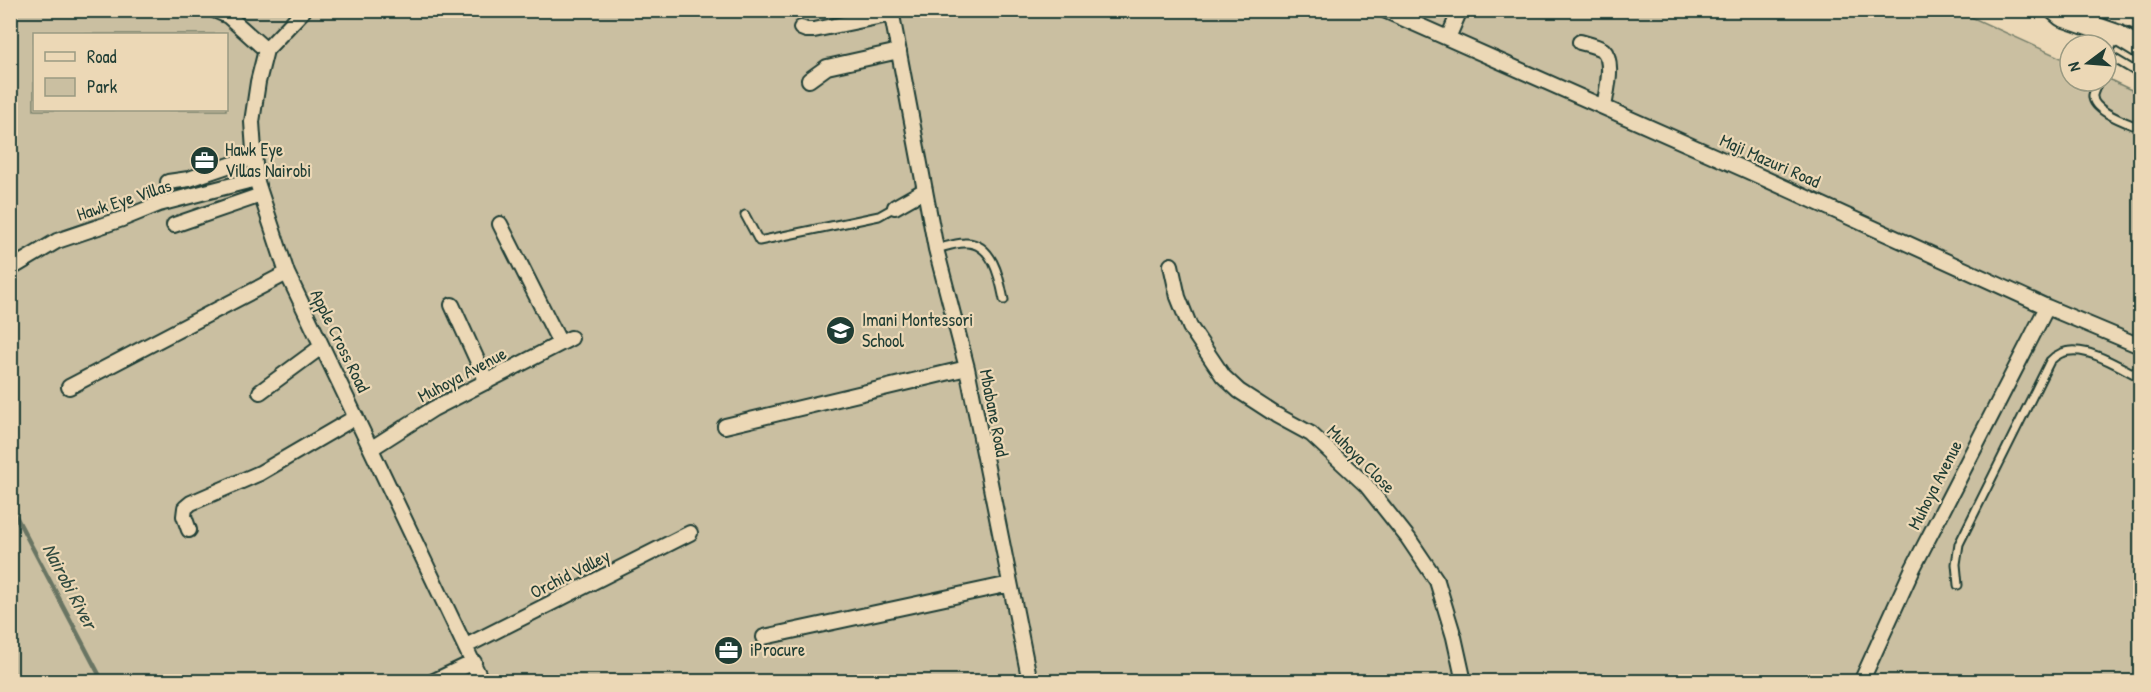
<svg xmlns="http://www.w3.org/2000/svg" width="2151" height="692" viewBox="0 0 2151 692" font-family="'Patrick Hand',sans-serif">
	<rect width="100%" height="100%" fill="#ecd8b6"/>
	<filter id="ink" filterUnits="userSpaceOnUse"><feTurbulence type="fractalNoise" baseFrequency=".0167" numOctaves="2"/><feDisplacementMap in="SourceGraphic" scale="12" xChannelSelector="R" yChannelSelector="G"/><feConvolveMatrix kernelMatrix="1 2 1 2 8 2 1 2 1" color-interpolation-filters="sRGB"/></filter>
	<g filter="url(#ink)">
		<path fill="#cabfa1" stroke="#747e6a" stroke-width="1.5" fill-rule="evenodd" d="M10 11H1958L2070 62V81H2106V78L2140 94V681H11ZM34 34H226V110H34Z"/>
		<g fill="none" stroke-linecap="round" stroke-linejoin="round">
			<path stroke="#697563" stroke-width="4.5" d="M10 505 103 682"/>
			<defs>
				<path id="lane" d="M2108 55 2140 74
					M2106 60 2115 38
					M2098 81C2097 85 2094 91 2093 95 2091 111 2128 123 2140 128
					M745 215 759 241 879 216 895 207
					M936 249C945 247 955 243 964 243 993 241 1000 280 1004 300
					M1958 585 1956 564 1959 544 2050 361C2074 335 2115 365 2140 377"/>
				<path id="street" d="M214 10 228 16 266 50
					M304 10 266 50 258 82 252 122 256 179 287 273 482 682
					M891 10 936 249 967 368 1030 682
					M1384 10 1748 171 2047 307 2140 346
					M801 28 806 30H814L892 14
					M1448 38 1460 10
					M1580 42C1587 44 1597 46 1603 50 1615 61 1606 93 1604 107
					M809 80 827 67 899 51
					M168 182 189 179 254 157
					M895 207 925 190
					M500 224 560 343
					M174 225 261 195
					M1171 265 1178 297 1190 327 1223 376 1239 391 1276 415 1311 434 1366 485 1408 538 1437 581 1454 637 1464 682
					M10 269 57 241 122 219 159 204 256 179
					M452 305 487 382
					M69 387 287 273
					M260 392 321 347
					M725 426 967 368
					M372 448 433 409 571 338
					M189 530 184 516 185 508 191 503 260 473 356 417
					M764 637 1010 584
					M466 646 690 533
					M432 682 474 662
					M1861 682 1913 568 2047 307"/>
				<path id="secondary" d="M2055 10 2062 16 2117 35 2140 49
					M2113 10 2140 20"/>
			</defs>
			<use href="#lane" stroke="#1f3d34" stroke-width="11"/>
			<use href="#street" stroke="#1f3d34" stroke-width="18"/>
			<use href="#secondary" stroke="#1f3d34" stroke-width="24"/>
			<use href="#lane" stroke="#ecd8b6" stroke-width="7"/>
			<use href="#street" stroke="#ecd8b6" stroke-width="14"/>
			<use href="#secondary" stroke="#ecd8b6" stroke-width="20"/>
		</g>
	</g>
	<defs>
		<symbol id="office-disc" viewBox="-11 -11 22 22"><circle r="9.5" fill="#1f3d34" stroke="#ecd8b6"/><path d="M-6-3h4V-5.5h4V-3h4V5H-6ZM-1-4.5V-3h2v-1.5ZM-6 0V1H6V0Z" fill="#fff"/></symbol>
		<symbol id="school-disc" viewBox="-11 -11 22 22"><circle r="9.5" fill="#1f3d34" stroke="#ecd8b6"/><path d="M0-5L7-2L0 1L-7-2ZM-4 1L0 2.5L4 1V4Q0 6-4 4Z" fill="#fff"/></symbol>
	</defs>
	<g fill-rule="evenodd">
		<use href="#office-disc" x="188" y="144" width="33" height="33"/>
		<use href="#school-disc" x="824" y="314" width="33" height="33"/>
		<use href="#office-disc" x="712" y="634" width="33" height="33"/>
	</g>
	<g text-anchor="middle" stroke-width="4.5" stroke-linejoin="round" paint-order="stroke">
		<g font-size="18" fill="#1f3d34" stroke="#ecd8b6" text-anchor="start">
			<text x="225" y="156">Hawk Eye<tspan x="225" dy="21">Villas Nairobi</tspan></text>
			<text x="862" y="326">Imani Montessori<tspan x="862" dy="21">School</tspan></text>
			<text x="750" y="656">iProcure</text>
		</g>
		<g font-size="18" fill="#1f3d34" stroke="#ecd8b6">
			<text transform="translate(1770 161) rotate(24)" y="6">Maji Mazuri Road</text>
			<text transform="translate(124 200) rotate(-18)" y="6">Hawk Eye Villas</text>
			<text transform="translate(340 341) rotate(64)" y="6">Apple Cross Road</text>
			<text transform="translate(462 375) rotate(-28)" y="6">Muhoya Avenue</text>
			<text transform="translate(994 413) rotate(79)" y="6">Mbabane Road</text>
			<text transform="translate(1361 459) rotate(45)" y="6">Muhoya Close</text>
			<text transform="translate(1935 485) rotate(-63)" y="6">Muhoya Avenue</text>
			<text transform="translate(570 574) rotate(-27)" y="6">Orchid Valley</text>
		</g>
		<g font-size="20" font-style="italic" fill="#314b40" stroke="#ecd8b6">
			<text transform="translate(70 586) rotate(62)" y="7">Nairobi River</text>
		</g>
	</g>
	<rect width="2151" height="692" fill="none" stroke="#ecd8b6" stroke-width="36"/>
	<rect x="18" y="18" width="2115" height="656" fill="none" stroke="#1f3d34" stroke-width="2" filter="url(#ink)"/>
	<rect x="33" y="33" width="195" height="78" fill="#ecd8b6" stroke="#9a9a82" stroke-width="1.5"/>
	<rect x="45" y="52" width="30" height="9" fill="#ecd8b6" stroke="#9a9a82" stroke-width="1.5"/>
	<text x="87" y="63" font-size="18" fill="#1f3d34">Road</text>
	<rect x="45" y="78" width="30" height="18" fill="#cabfa1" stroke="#9a9a82" stroke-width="1.5"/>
	<text x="87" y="93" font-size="18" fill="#1f3d34">Park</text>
	<g transform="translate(2088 63) rotate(254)"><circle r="28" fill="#ecd8b6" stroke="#9a9a82" stroke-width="1.5"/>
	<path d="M0-4.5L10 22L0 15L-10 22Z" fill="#1f3d34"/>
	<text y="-9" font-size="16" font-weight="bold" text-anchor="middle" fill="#1f3d34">N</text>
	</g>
</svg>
